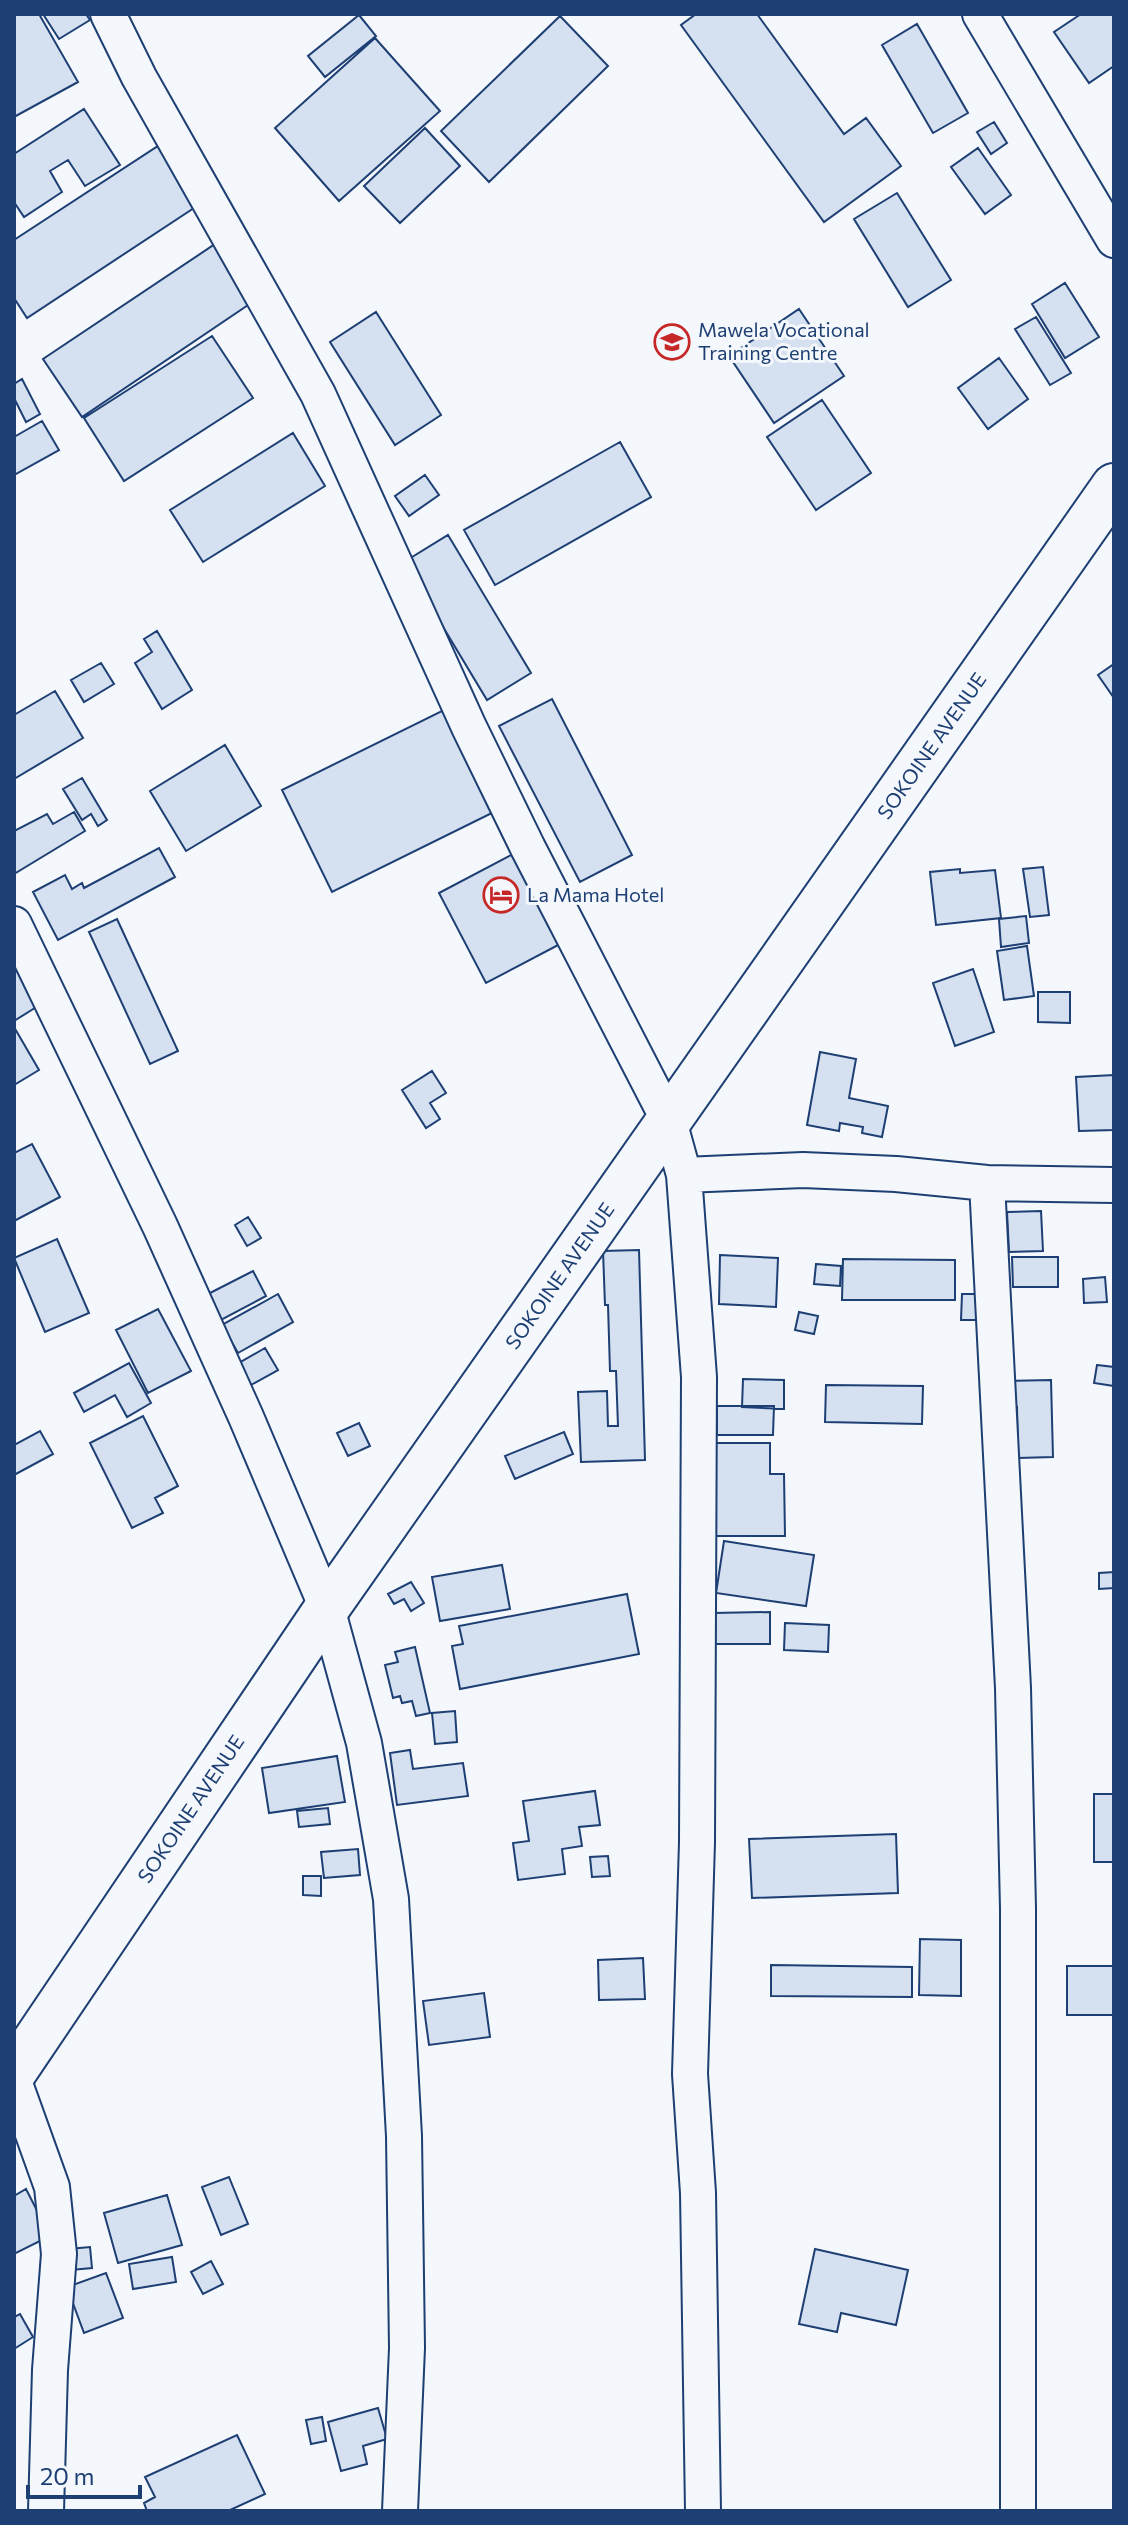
<svg xmlns="http://www.w3.org/2000/svg" width="1128" height="2525" viewBox="0 0 1128 2525" font-family="Commissioner,sans-serif">
	<rect width="100%" height="100%" fill="#f4f7fb"/>
	<path fill="#d5e0f0" stroke="#1d3f73" stroke-width="2" d="M14 14H39L78 82 14 117Z
		M43 14H86L90 20 59 39Z
		M696 14H757L844 134 866 118 901 166 824 222 681 25Z
		M1081 14H1114V66L1089 83 1054 32Z
		M359 15 376 36 325 77 308 56Z
		M560 16 608 66 489 182 441 131Z
		M917 24 968 113 933 133 882 45Z
		M375 38 440 111 339 201 275 128Z
		M84 109 120 165 85 186 68 160 50 171 62 192 24 217 14 202V154Z
		M994 122 1007 143 991 154 977 132Z
		M425 128 460 166 400 223 364 186Z
		M158 146 197 206 27 318 14 298V240Z
		M978 148 1011 195 985 214 951 167Z
		M897 193 951 280 908 307 854 219Z
		M215 244 254 301 82 417 43 359Z
		M1065 283 1099 337 1065 358 1032 304Z
		M799 309 844 376 774 423 729 356Z
		M376 312 441 415 395 445 330 342Z
		M1036 317 1071 373 1050 385 1015 329Z
		M212 336 253 398 124 481 84 418Z
		M999 358 1028 399 988 429 958 388Z
		M22 379 40 414 26 422 14 398V384Z
		M822 400 871 473 816 510 767 437Z
		M42 421 59 450 14 475V437Z
		M293 433 325 486 203 562 170 510Z
		M620 442 651 497 495 585 464 530Z
		M425 475 439 495 409 516 395 496Z
		M448 535 531 673 487 700 404 562Z
		M157 631 192 690 162 709 135 663 152 652 144 639Z
		M101 663 114 684 84 702 71 680Z
		M1114 664V698L1098 675Z
		M55 691 83 738 14 779V715Z
		M552 699 632 855 580 882 499 726Z
		M450 707 500 809 332 892 282 790Z
		M225 745 261 806 186 851 150 791Z
		M82 778 107 820 98 826 91 814 82 820 63 789Z
		M74 812 85 831 14 874V831L47 814 53 824Z
		M159 848 175 877 58 940 33 892 65 875 72 889 82 883 84 888Z
		M515 853 562 943 486 983 439 893Z
		M1043 867 1049 915 1030 917 1023 869Z
		M960 869V873L995 870 1001 918 936 925 930 872Z
		M1026 916 1029 943 1001 947 999 919Z
		M117 919 178 1051 150 1064 89 932Z
		M1027 946 1034 996 1004 1000 997 951Z
		M14 966 38 1006 14 1021Z
		M973 969 994 1032 955 1046 933 983Z
		M1038 992H1070V1023L1038 1022Z
		M14 1027 39 1070 14 1085Z
		M820 1052 856 1059 849 1098 888 1106 882 1137 862 1133 863 1127 840 1123 839 1131 807 1125Z
		M432 1071 446 1093 430 1103 440 1119 426 1128 402 1090Z
		M1114 1075V1130L1079 1131 1076 1077Z
		M32 1144 60 1197 14 1221V1153Z
		M1041 1211 1043 1251 1009 1252 1007 1212Z
		M248 1217 261 1238 247 1246 235 1225Z
		M57 1239 89 1313 45 1332 14 1258Z
		M639 1250 645 1460 581 1462 578 1392 607 1391 608 1426H618L616 1371H610L608 1305H605L603 1251Z
		M720 1255 778 1258 776 1307 719 1304Z
		M1012 1257H1058V1287H1013Z
		M843 1259 955 1260V1300H842Z
		M816 1264 841 1266 840 1286 814 1284Z
		M253 1271 266 1296 221 1320 208 1294Z
		M1105 1277 1107 1302 1084 1303 1083 1279Z
		M278 1294 293 1322 238 1353 222 1325Z
		M962 1294H979L978 1320H961Z
		M158 1309 191 1371 148 1393 116 1330Z
		M799 1312 818 1316 814 1334 795 1330Z
		M265 1348 278 1370 251 1385 239 1363Z
		M129 1363 151 1403 127 1417 115 1395 84 1412 74 1393Z
		M1097 1365 1114 1367V1386L1094 1383Z
		M743 1379 784 1380V1409L742 1407Z
		M1051 1380 1053 1457 1018 1458 1017 1407H1007L1006 1381Z
		M826 1385 923 1386 922 1424 825 1422Z
		M717 1406H774L773 1435H717Z
		M143 1416 178 1486 155 1498 163 1513 132 1528 90 1443Z
		M359 1423 370 1446 348 1456 337 1433Z
		M40 1431 53 1454 14 1475V1445Z
		M564 1432 573 1454 515 1479 505 1456Z
		M705 1443H770V1474H784L785 1536H714Z
		M724 1541 814 1555 806 1606 716 1593Z
		M502 1565 510 1609 440 1621 432 1577Z
		M1114 1572V1588L1099 1589V1573Z
		M411 1582 424 1603 411 1611 404 1599 394 1604 388 1594Z
		M627 1594 639 1654 460 1689 452 1646 463 1644 459 1626Z
		M770 1612V1644H713V1613Z
		M785 1623 829 1625 828 1652 784 1650Z
		M415 1647 430 1713 416 1716 412 1701 402 1703 400 1696 393 1698 385 1665 398 1662 395 1652Z
		M455 1711 457 1742 435 1744 432 1713Z
		M410 1750 413 1769 463 1763 468 1796 397 1805 390 1753Z
		M337 1756 345 1802 269 1813 262 1768Z
		M595 1791 600 1825 579 1827 582 1846 562 1849 565 1874 518 1880 513 1843 529 1841 523 1801Z
		M1094 1794H1114V1862H1094Z
		M328 1808 330 1824 299 1827 297 1811Z
		M896 1834 898 1893 752 1898 749 1839Z
		M358 1849 360 1875 324 1878 321 1852Z
		M608 1856 610 1876 592 1877 590 1857Z
		M303 1876H321V1896L303 1895Z
		M920 1939 961 1940V1996L919 1995Z
		M643 1958 645 1999 599 2000 598 1960Z
		M771 1965 912 1967V1997L771 1996Z
		M1067 1966H1114V2015H1067Z
		M484 1993 490 2037 429 2045 423 2001Z
		M229 2177 248 2224 221 2235 202 2187Z
		M26 2189 50 2236 14 2254V2196Z
		M167 2195 182 2245 118 2263 104 2213Z
		M90 2247 92 2268 71 2270 69 2249Z
		M815 2249 908 2270 896 2325 841 2313 837 2332 799 2324Z
		M172 2257 176 2282 133 2289 129 2264Z
		M211 2261 223 2284 203 2294 191 2272Z
		M106 2273 123 2318 84 2333 67 2287Z
		M20 2314 33 2337 14 2349V2317Z
		M378 2408 387 2439 363 2446 367 2464 341 2471 328 2422Z
		M322 2417 326 2441 311 2444 306 2420Z
		M237 2435 265 2494 228 2511H147L144 2503 155 2497 145 2477Z"/>
	<g fill="none" stroke-linecap="round" stroke-linejoin="round">
		<defs>
			<path id="street" d="M108 14 139 77 318 394 469 727 528 848 669 1121 684 1175 699 1377 697 1842 690 2074 698 2193 703 2511
				M980 14 1114 240
				M14 924 160 1226 246 1417 327 1608 364 1743 391 1899 404 2136 407 2348 400 2511
				M684 1175 803 1170 896 1174 987 1183 1114 1185
				M987 1183 1013 1688 1018 1909V2511
				M14 2081 52 2187 59 2254 50 2370 46 2511"/>
			<path id="secondary" d="M14 2072 327 1608 1114 486"/>
		</defs>
		<use href="#street" stroke="#1d3f73" stroke-width="38"/>
		<use href="#secondary" stroke="#1d3f73" stroke-width="48"/>
		<use href="#street" stroke="#f4f7fb" stroke-width="34"/>
		<use href="#secondary" stroke="#f4f7fb" stroke-width="44"/>
	</g>
	<defs>
		<symbol id="school-ring" viewBox="-11 -11 22 22"><circle r="9.5" fill="#f4f7fb" stroke="#c62828" stroke-width="1.5"/><path d="M0-5L7-2L0 1L-7-2ZM-4 1L0 2.5L4 1V4Q0 6-4 4Z" fill="#c62828"/></symbol>
		<symbol id="hotel-ring" viewBox="-11 -11 22 22"><circle r="9.5" fill="#f4f7fb" stroke="#c62828" stroke-width="1.5"/><path d="M-6-4.5h1.5V1H6V5H4.5V3h-9V5H-6ZM-4 0a1.8 1.8 0 1 1 3.6 0ZM.5 0V-2.5h3Q6-2.5 6 0Z" fill="#c62828"/></symbol>
	</defs>
	<g fill-rule="evenodd">
		<use href="#school-ring" x="652" y="322" width="40" height="40"/>
		<use href="#hotel-ring" x="481" y="875" width="40" height="40"/>
	</g>
	<g text-anchor="middle" stroke-width="6" stroke-linejoin="round" paint-order="stroke">
		<g font-size="20" fill="#1d3f73" stroke="#f4f7fb" text-anchor="start">
			<text x="698" y="337">Mawela Vocational<tspan x="698" dy="23">Training Centre</tspan></text>
			<text x="527" y="902">La Mama Hotel</text>
		</g>
		<g font-size="20" fill="#1d3f73" stroke="#f4f7fb">
			<text transform="translate(932 746) rotate(-55)" y="7">SOKOINE AVENUE</text>
			<text transform="translate(560 1276) rotate(-55)" y="7">SOKOINE AVENUE</text>
			<text transform="translate(191 1809) rotate(-56)" y="7">SOKOINE AVENUE</text>
		</g>
	</g>
	<rect width="1128" height="2525" fill="none" stroke="#1d3f73" stroke-width="32"/>
	<path d="M28 2485v12h112v-12" fill="none" stroke="#1d3f73" stroke-width="4"/>
	<text x="40" y="2485" font-size="24" fill="#1d3f73" stroke="#f4f7fb" stroke-width="6" paint-order="stroke">20 m</text>
</svg>
